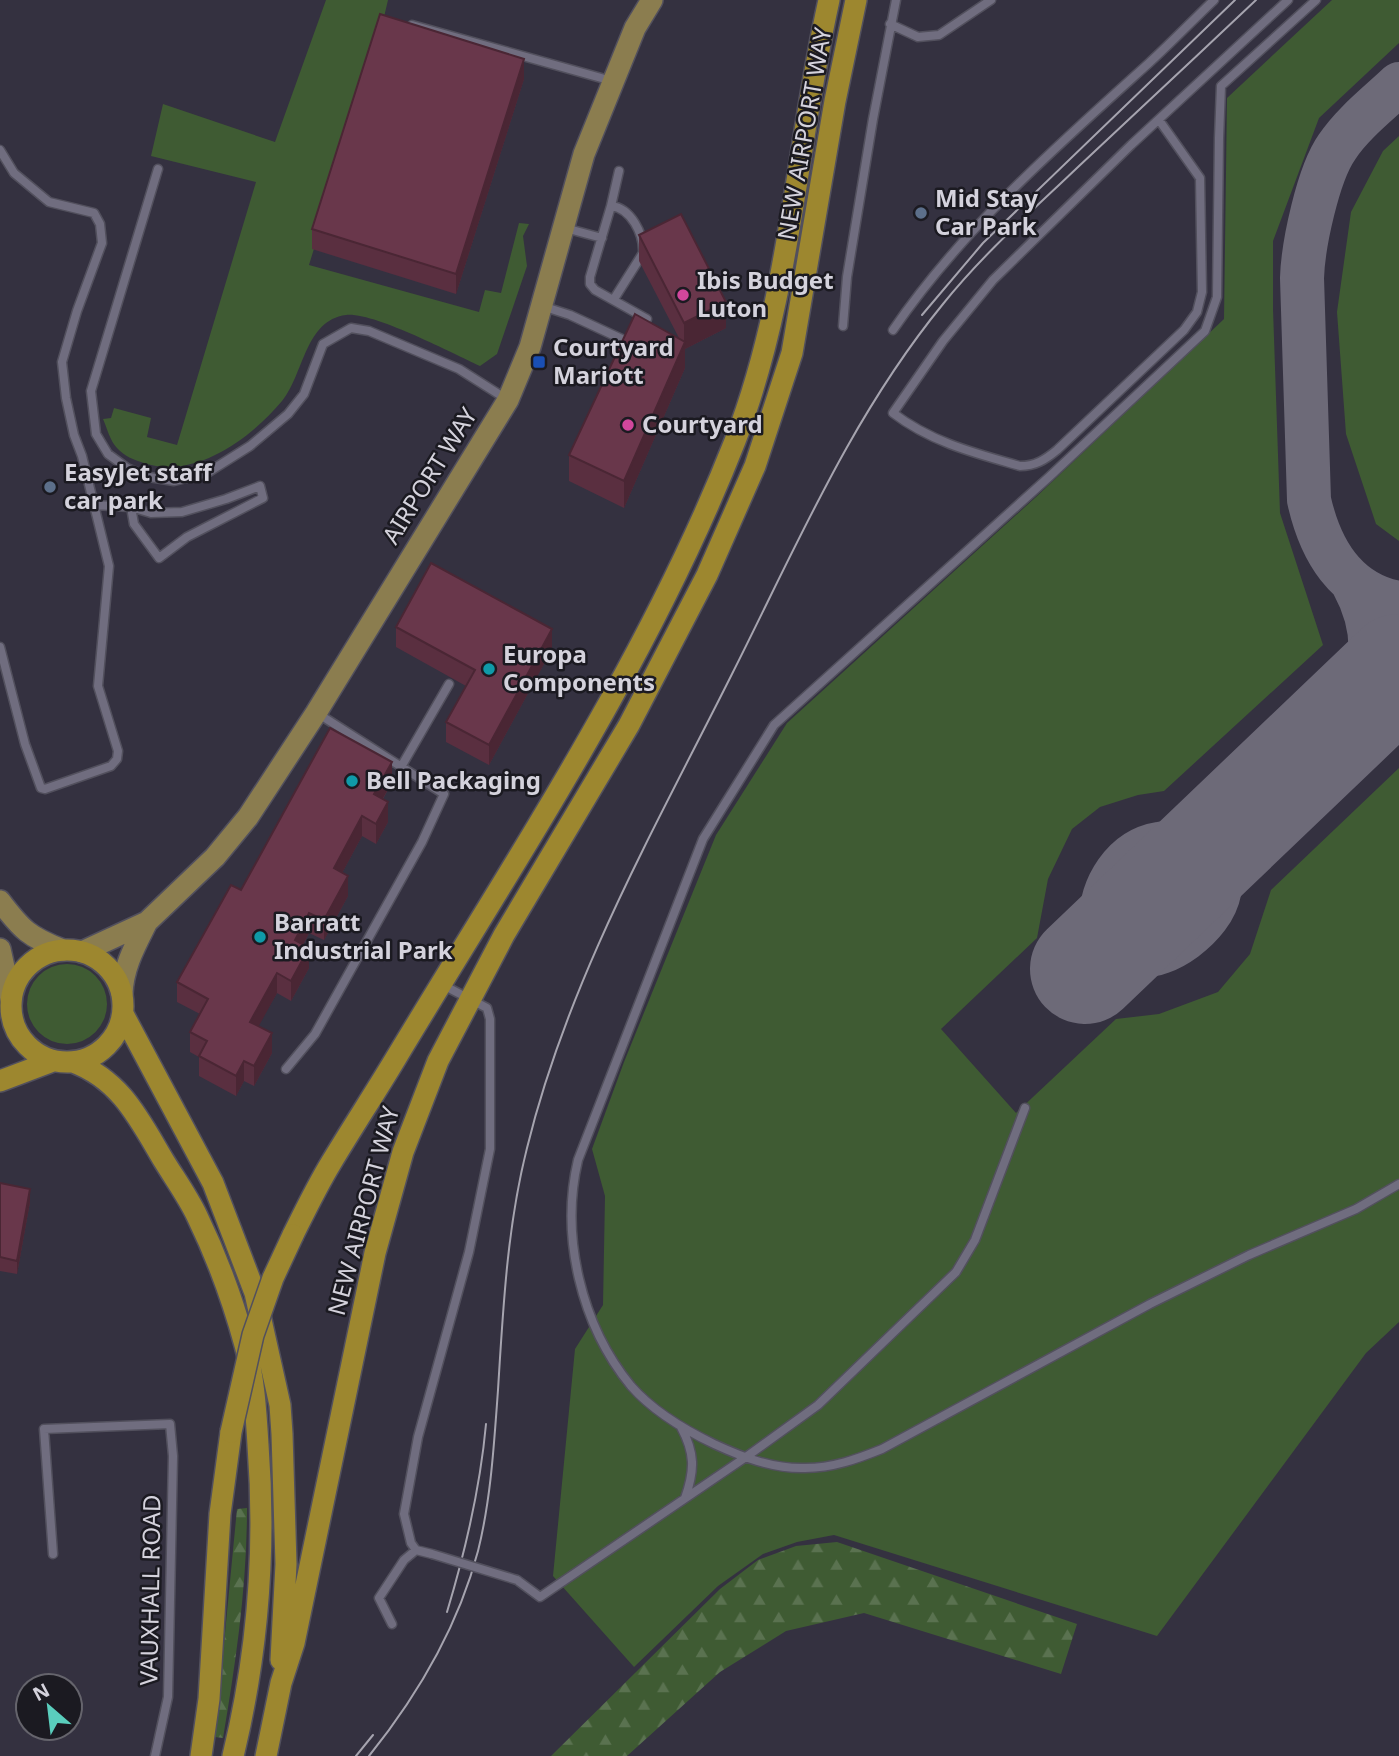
<svg xmlns="http://www.w3.org/2000/svg" width="1399" height="1756" viewBox="0 0 1399 1756" font-family="'Noto Sans',sans-serif">
	<defs>
		<pattern id="forest-firs" width="22" height="20" patternUnits="userSpaceOnUse" patternTransform="scale(1.75)"><rect width="22" height="20" fill="#3f5b33"/><path d="M5 1l3.5 6h-7zM16 11l3.5 6h-7z" fill="#5a7250"/></pattern>
	</defs>
	<rect width="100%" height="100%" fill="#343140"/>
	<path fill="#3f5b33" d="M326 0H388L380 34 309 265 479 312 485 290 501 293 519 223 529 224 523 236 527 266 497 354 480 366C451 353 374 312 346 315 305 320 304 374 282 401 251 438 195 480 144 463 134 460 124 456 117 448 110 441 107 428 103 419L111 418 114 408 151 418 147 437 177 445 256 182 151 156 163 104 275 142Z
		M1332 0H1399V43L1319 118 1273 241V309L1280 513 1323 645 1164 791 1138 795 1100 807 1072 829 1048 879 1037 938 941 1029 1016 1113 1116 1019 1159 1014 1218 992 1250 954 1271 890 1399 768V1322L1366 1353 1157 1636 834 1535 797 1542 763 1554 718 1586 634 1667 553 1576 575 1349 603 1305 605 1196 592 1149 624 1062 716 835 787 723 1036 497 1224 319 1227 98Z
		M1399 136V541L1376 524 1346 434 1337 312 1351 212 1383 151Z
		M27 1004a40 40 0 1 1 80 0a40 40 0 1 1-80 0Z"/>
	<path fill="url(#forest-firs)" d="M247 1508C247 1586 236 1661 223 1738L215 1737 237 1509Z
		M837 1542 1077 1624 1061 1674 864 1613 786 1631 720 1672 627 1756H551L720 1589 758 1560 796 1546Z"/>
	<g fill="none" stroke-linecap="round" stroke-linejoin="round">
		<path stroke="#6d6a78" stroke-width="44" d="M1399 84C1378 104 1353 123 1337 147 1318 174 1303 245 1302 278L1309 500C1320 549 1345 594 1399 603
			M1353 584C1376 626 1377 670 1353 713
			M1191 843C1196 845 1202 847 1206 850 1210 853 1213 859 1215 864 1235 900 1192 941 1161 952 1143 959 1124 954 1107 947 1105 939 1101 929 1101 921 1101 887 1123 850 1159 844 1169 842 1181 844 1191 843Z"/>
		<path stroke="#6d6a78" stroke-width="110" d="M1085 969 1399 669"/>
		<defs>
			<path id="lane" d="M1316 0 1221 86 1219 138 1217 297 1205 331 1049 477 774 725 703 839 578 1160C560 1236 581 1325 631 1386 652 1410 685 1430 714 1444 742 1457 773 1469 805 1468 833 1468 857 1459 882 1449L1150 1304 1249 1255 1356 1209 1399 1184
				M890 24 918 37 939 35 991 0
				M412 25 612 81
				M1159 120 1200 178 1202 292 1197 312 1184 330 1057 450C1045 460 1035 466 1020 466 974 453 931 442 893 413L943 341 993 280 1131 145 1288 0
				M0 150 14 173 49 202 94 213 100 224 102 243 77 311 62 362 66 398 74 435 82 456 109 566 98 686 118 751 117 759 111 766 45 789 41 788 25 744 0 647
				M158 169 91 391 96 434 108 454 127 468 149 477 174 481 207 473 250 446 288 414 304 394 323 344 351 328 369 331 459 369 508 400
				M611 206 619 171
				M565 228 602 238
				M614 299 643 253C644 234 631 208 611 206L590 277V284L595 290 647 319
				M542 306 570 315 626 341
				M843 326 847 277 873 119 896 0
				M893 330C962 229 1058 145 1149 63 1171 43 1192 21 1214 0
				M94 505 131 507 151 513 182 512 226 499 260 486 263 498 187 537 159 558 134 524 131 507
				M401 767 449 684
				M286 1069 315 1034 422 842 444 794 317 713
				M681 1427C695 1453 695 1470 685 1498
				M53 1554 44 1429 170 1424 173 1456 168 1697 155 1756
				M432 1554 416 1550 411 1543 404 1514 418 1437 469 1252 490 1149V1019L487 1008 441 984
				M517 1580 540 1597 746 1457 818 1405 956 1272 975 1240 1025 1108
				M392 1624 379 1598 404 1560 416 1550"/>
			<path id="primary" d="M0 901C22 930 29 937 63 950
				M0 949 11 999
				M82 952 147 922 215 857 248 817 316 713 508 400 530 347 584 154 635 28 652 0
				M122 994C123 967 135 946 147 922"/>
			<path id="highway" d="M11 1006a56 56 0 1 1 112 0a56 56 0 1 1-112 0Z
				M123 1014 213 1183 255 1293 280 1405 282 1434 286 1564 281 1660
				M73 1062C121 1080 139 1119 164 1161 175 1179 188 1197 197 1216 217 1257 233 1301 245 1345 254 1377 256 1412 258 1445 266 1550 258 1653 233 1756
				M0 1081 53 1061
				M293 1235C305 1211 317 1186 331 1163 352 1128 375 1093 396 1058 517 857 649 660 735 441 790 299 796 147 829 0
				M201 1756 209 1699 220 1514 231 1432
				M266 1756 281 1683 294 1643 375 1253 403 1152 438 1061 504 935 629 725 707 575 755 466 792 353 835 101 856 0"/>
		</defs>
		<use href="#lane" stroke="#52505d" stroke-width="11"/>
		<use href="#primary" stroke="#52505d" stroke-width="24"/>
		<use href="#highway" stroke="#52505d" stroke-width="24"/>
		<use href="#lane" stroke="#706d7f" stroke-width="8"/>
		<use href="#primary" stroke="#8b7d4f" stroke-width="21"/>
		<use href="#highway" stroke="#9d872f" stroke-width="21"/>
		<path stroke="#a6a4af" stroke-width="2" d="M922 315 983 243 1235 0
			M447 1612C466 1549 480 1490 486 1424
			M356 1756 373 1735
			M369 1756C418 1695 458 1627 478 1551 491 1499 494 1444 498 1390 503 1310 507 1227 527 1148 568 980 655 828 732 674 796 547 852 415 943 304 983 254 1032 211 1078 167 1138 111 1197 56 1256 0"/>
		<defs>
			<path id="lane-bridge" d="M432 1554 517 1580"/>
			<path id="highway-bridge" d="M231 1432 253 1335 273 1278 293 1235"/>
		</defs>
		<use href="#lane-bridge" stroke="#52505d" stroke-width="11" stroke-linecap="butt"/>
		<use href="#highway-bridge" stroke="#52505d" stroke-width="24" stroke-linecap="butt"/>
		<use href="#lane-bridge" stroke="#706d7f" stroke-width="8"/>
		<use href="#highway-bridge" stroke="#9d872f" stroke-width="21"/>
	</g>
	<path fill="#5a2f40" d="M524 79 456 294 312 249V229Z
		M639 235 726 328 685 349V368L624 508 569 481V455L679 338 639 261Z
		M396 627 552 649 489 765 446 742V722L466 686 396 647Z
		M392 782 383 799 388 822 376 844 362 836 342 873 348 896 324 940 309 933 303 945 309 968 291 1001 277 993 258 1026 272 1053 254 1086 244 1081 236 1096 199 1076V1057L190 1052V1032L200 1014 177 1002V982L241 890Z
		M0 1183 30 1202 17 1274 0 1271Z"/>
	<path fill="#4a2634" d="M524 59V79L456 294V274Z
		M726 302V328L685 349V368L624 508V481L684 344V323Z
		M552 629V649L489 765V745Z
		M392 762V782L374 814V794Z
		M388 802V822L376 844V824Z
		M362 816V836L334 888V868Z
		M348 876V896L324 940V920Z
		M309 913V933L295 960V940Z
		M309 948V968L291 1001V981Z
		M277 973V993L250 1042V1022Z
		M272 1033V1053L254 1086V1066Z
		M244 1061V1081L236 1096V1076Z
		M30 1189V1202L17 1274V1261Z"/>
	<path fill="#69374b" stroke="#4a2634" stroke-width="2" d="M380 14 524 59 456 274 312 229Z
		M681 214 726 302 684 323 639 235Z
		M635 314 685 342 624 481 569 455Z
		M431 563 552 629 489 745 446 722 475 670 396 627Z
		M330 728 392 762 374 794 388 802 376 824 362 816 334 868 348 876 324 920 309 913 295 940 309 948 291 981 277 973 250 1022 272 1033 254 1066 244 1061 236 1076 199 1056 207 1041 190 1032 208 999 177 982 231 885 241 890Z
		M0 1183 30 1189 17 1261 0 1257Z"/>
	<g fill="#5c6f8a" stroke="#1b1a21" stroke-width="2.5">
		<circle cx="921" cy="213" r="7"/>
		<circle cx="50" cy="487" r="7"/>
	</g>
	<g fill="#d1479c" stroke="#1b1a21" stroke-width="2.5">
		<circle cx="683" cy="295" r="7"/>
		<circle cx="628" cy="425" r="7"/>
	</g>
	<rect fill="#1a4fb4" stroke="#1b1a21" stroke-width="2.5" x="532" y="355" width="14" height="14" rx="3.5"/>
	<g fill="#0f9aa8" stroke="#1b1a21" stroke-width="2.5">
		<circle cx="489" cy="669" r="7"/>
		<circle cx="352" cy="781" r="7"/>
		<circle cx="260" cy="937" r="7"/>
	</g>
	<g text-anchor="middle" stroke-width="5" stroke-linejoin="round" paint-order="stroke">
		<g font-size="24" fill="#d4d2dc" stroke="#1b1a21">
			<text transform="translate(805 134) rotate(-80)" y="8">NEW AIRPORT WAY</text>
			<text transform="translate(430 476) rotate(-58)" y="8">AIRPORT WAY</text>
			<text transform="translate(364 1211) rotate(-75)" y="8">NEW AIRPORT WAY</text>
			<text transform="translate(151 1590) rotate(-89)" y="8">VAUXHALL ROAD</text>
		</g>
		<g font-size="24" font-weight="bold" fill="#d4d2dc" stroke="#1b1a21" text-anchor="start">
			<text x="935" y="207">Mid Stay<tspan x="935" dy="28">Car Park</tspan></text>
			<text x="697" y="289">Ibis Budget<tspan x="697" dy="28">Luton</tspan></text>
			<text x="553" y="356">Courtyard<tspan x="553" dy="28">Mariott</tspan></text>
			<text x="642" y="433">Courtyard</text>
			<text x="64" y="481">EasyJet staff<tspan x="64" dy="28">car park</tspan></text>
			<text x="503" y="663">Europa<tspan x="503" dy="28">Components</tspan></text>
			<text x="366" y="789">Bell Packaging</text>
			<text x="274" y="931">Barratt<tspan x="274" dy="28">Industrial Park</tspan></text>
		</g>
	</g>
	<g transform="translate(49 1707) rotate(332)"><circle r="33" fill="#1b1a21" stroke="#65646c" stroke-width="2"/>
	<path d="M0-5L12 26L0 18L-12 26Z" fill="#5acebd"/>
	<text y="-10" font-size="19" font-weight="bold" text-anchor="middle" fill="#d4d2dc">N</text>
	</g>
</svg>
